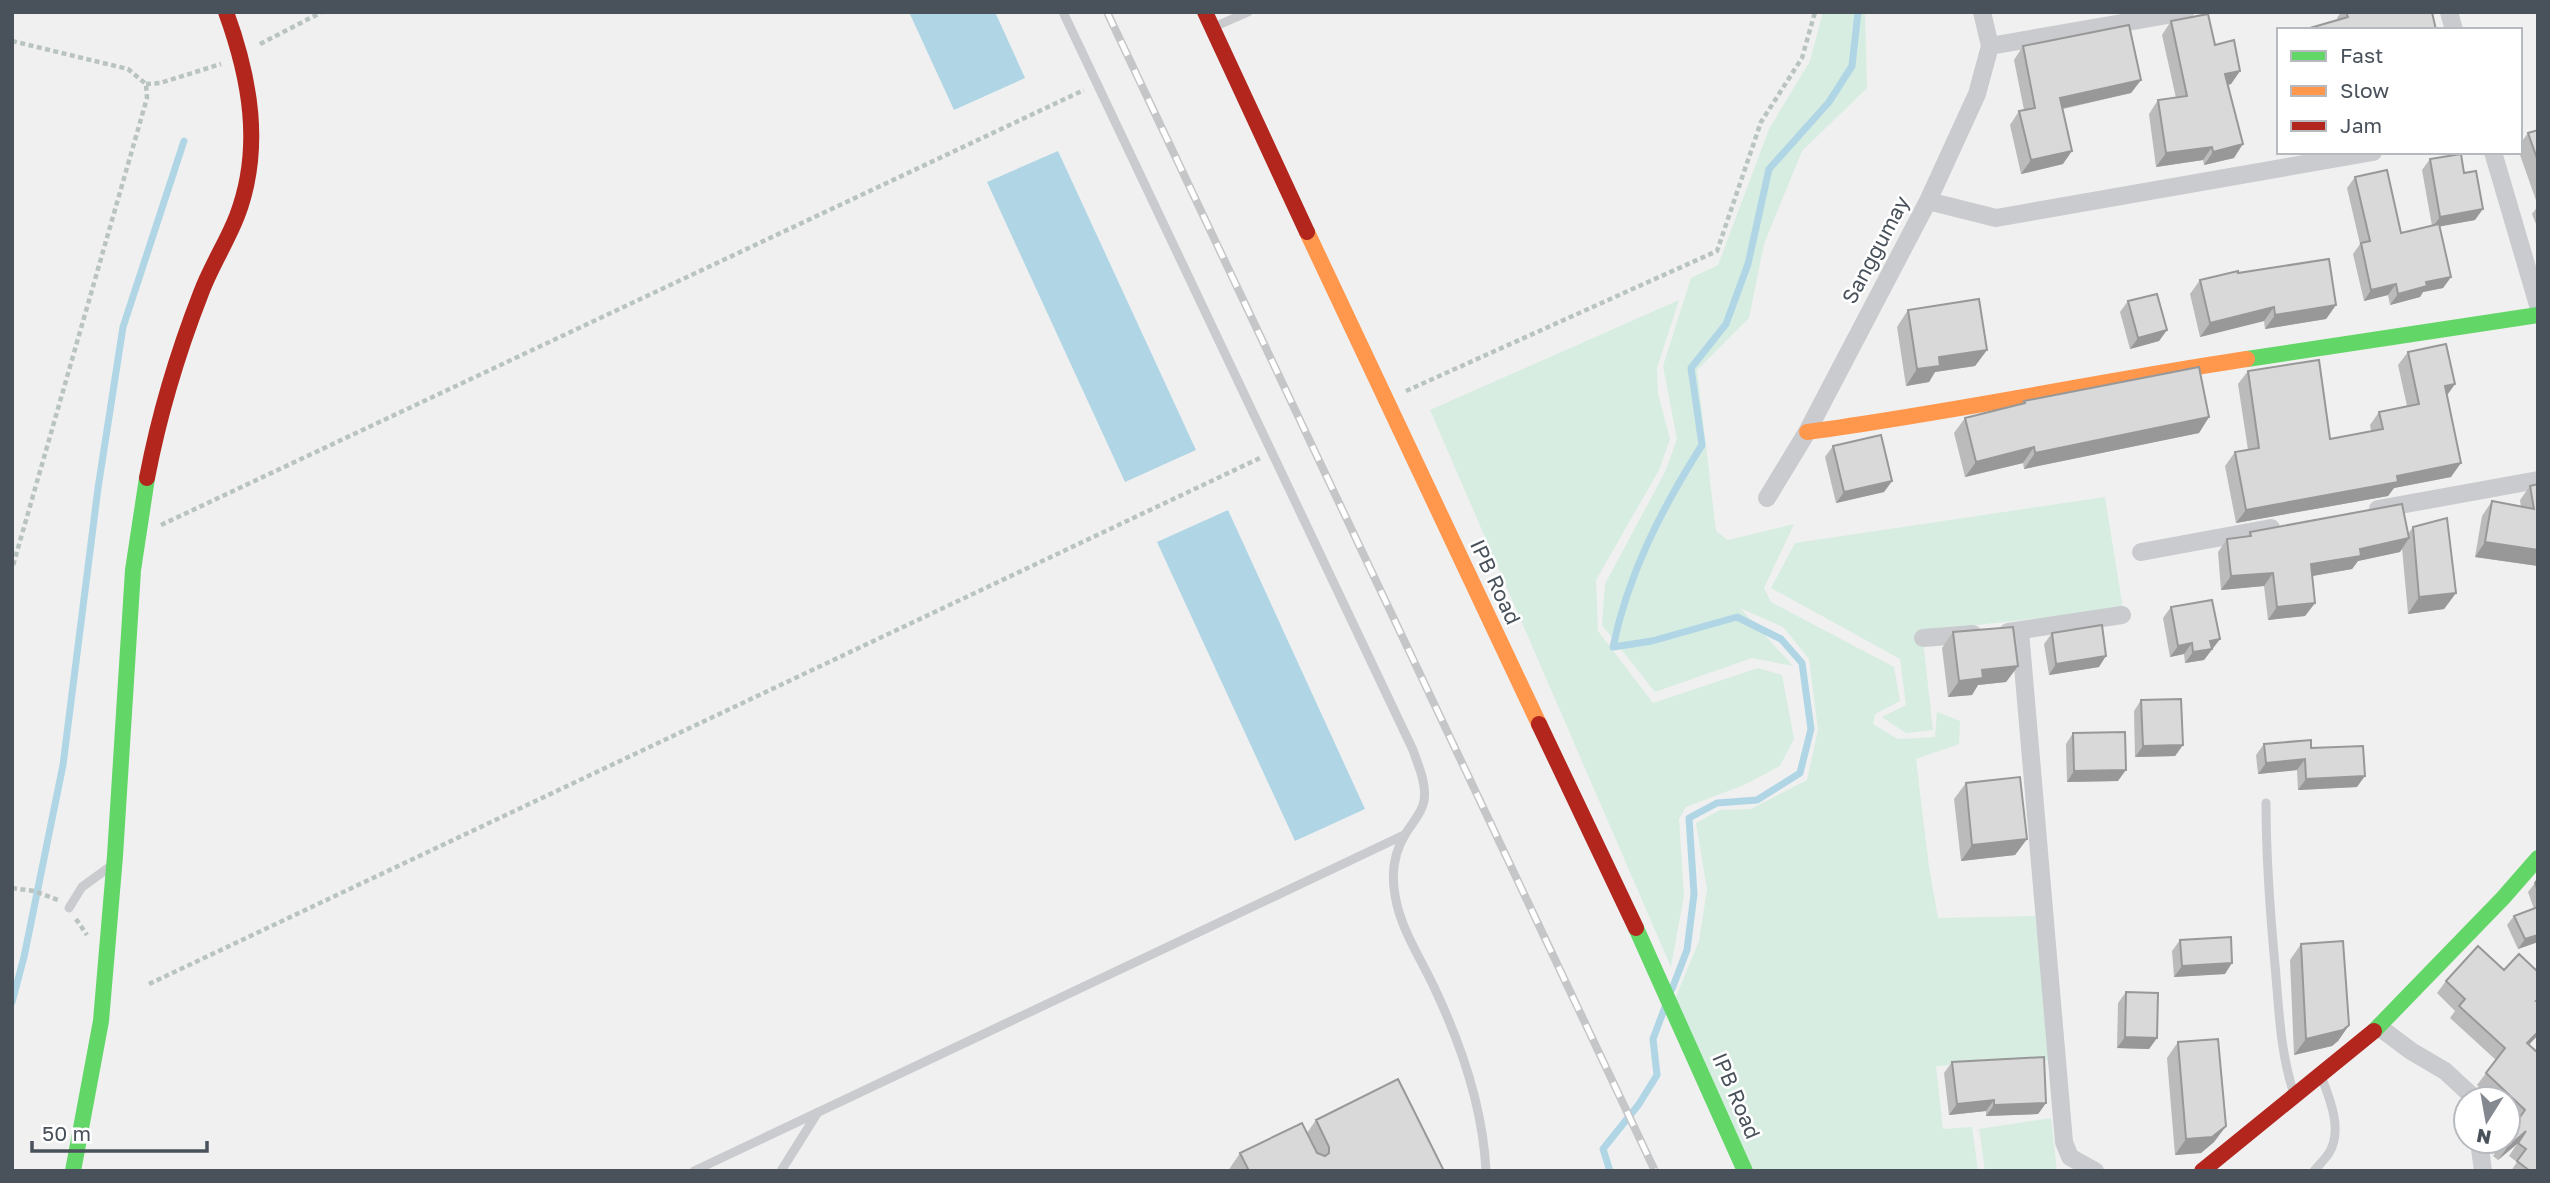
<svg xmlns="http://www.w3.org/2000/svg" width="2550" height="1183" viewBox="0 0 2550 1183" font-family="'Golos Text',sans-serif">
	<rect width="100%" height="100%" fill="#f0f0f0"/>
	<path fill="#d7ede1" d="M1823 12H1865L1867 88 1802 151 1764 244 1749 318 1697 370 1716 531 1728 540 1794 524 1764 588 1771 602 1894 667 1900 701 1875 714 1873 724 1898 739 1935 737 1937 712 1960 721 1959 744 1916 759 1929 867 1938 918 2035 916 2052 1060 1936 1066 1943 1129 1972 1127 1978 1171H1754L1675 999 1699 941 1707 889 1696 823 1720 810 1751 809 1807 780 1818 730 1809 659 1783 627 1740 608 1793 666 1752 658 1655 692 1602 625 1605 584 1665 472 1677 439 1663 366 1691 278 1718 265 1769 129 1810 61Z
		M1679 300 1657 368 1658 394 1670 439 1659 470 1596 580 1598 631 1653 703 1758 668 1782 675 1794 739 1780 766 1744 785 1686 807 1679 819 1684 895 1671 967 1430 410Z
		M2105 497 2123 609 1922 631 1933 730 1906 733 1882 717 1906 705 1900 659 1771 588 1795 543Z
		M2051 1118 2057 1171H1985L1979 1129Z"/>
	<path fill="#b0d6e6" d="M909 12H995L1025 78 954 110Z
		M1058 151 1196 450 1125 482 987 182Z
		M1228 510 1365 809 1295 841 1157 542Z"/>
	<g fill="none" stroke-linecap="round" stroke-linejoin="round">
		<path stroke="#b0d6e6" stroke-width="7" d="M1672 989 1687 950 1694 894 1689 818 1717 803 1757 800 1800 773 1811 729 1802 663 1781 639 1737 617 1652 641 1613 647C1628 574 1662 508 1702 445L1691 368 1726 324 1748 264 1769 169 1829 102 1852 66 1858 12
			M12 1002 24 957 63 765 98 488 123 327 184 141
			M1610 1171 1603 1149 1639 1104 1657 1075 1653 1039 1665 1007"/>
		<path stroke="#b9c3c0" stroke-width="4.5" stroke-dasharray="5 3.5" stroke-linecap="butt" d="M12 41 128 69 146 84 147 98 12 569
			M260 44 322 12
			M146 84 160 83 221 64
			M1406 391 1717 251 1761 122 1802 58 1815 12
			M161 525 1084 90
			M12 888 34 891 58 900
			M76 919 87 935
			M149 984 1260 458"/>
		<path stroke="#cacbce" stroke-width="9" d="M1063 12 1413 750C1418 765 1427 784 1424 801 1422 813 1412 823 1406 833 1394 852 1391 873 1395 895 1400 928 1420 957 1434 987 1461 1044 1483 1107 1486 1171
			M1214 27 1248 12
			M2266 803C2266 858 2270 911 2275 965 2279 1009 2280 1052 2294 1094
			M69 908 82 887 111 866
			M694 1171 1404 835
			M781 1171 818 1112
			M2314 1171C2319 1165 2325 1159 2329 1153 2343 1130 2330 1099 2321 1076"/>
		<path stroke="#cacbce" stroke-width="18" d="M2449 12 2454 30
			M1990 46 2185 12
			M2493 152 2538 305
			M1928 201 1996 218 2373 152
			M1767 498 1807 432 1928 201 1977 94 1990 46 1982 12
			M2378 509 2538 480
			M2141 552 2271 528
			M2020 631 2064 1142 2070 1157 2095 1171
			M2008 632 2122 615
			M1923 638 1973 634
			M2379 1027 2411 1051 2445 1071 2471 1095 2472 1099
			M2479 1141 2483 1171"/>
		<path stroke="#63d668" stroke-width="16" d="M2247 359 2538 315
			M1636 928 1745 1171
			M2374 1031 2503 898 2538 858
			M73 1171 101 1021 115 856 133 570 147 478"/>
		<path stroke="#ff974d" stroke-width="16" d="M1307 232 1539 724
			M1807 432C1955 412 2100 381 2247 359"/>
		<path stroke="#b3261e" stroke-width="16" d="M1205 12 1307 232
			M147 478C159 415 178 352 201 293 211 266 227 242 237 216 263 148 250 78 226 12
			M1539 724 1636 928
			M2202 1171 2374 1031"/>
		<defs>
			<path id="rail" d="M1107 12 1655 1171"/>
		</defs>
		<use href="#rail" stroke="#c5c6c8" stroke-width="8"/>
		<use href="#rail" stroke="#fff" stroke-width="5" stroke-dasharray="16" stroke-linecap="butt"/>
	</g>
	<path fill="#bbb" d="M2341 12H2432L2338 20 2337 18Z
		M2171 21 2215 45 2240 71 2231 84 2228 85 2234 158 2204 165 2203 160 2156 167 2149 114 2158 100 2176 98 2162 35Z
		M2023 46 2141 80 2131 93 2063 109V164L2021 174 2010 125 2019 111 2024 110 2014 60Z
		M2538 130V206L2519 152H2520V144L2528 133Z
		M2430 159 2464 173 2475 220 2439 226 2451 277 2443 288 2423 292 2420 297 2390 305 2388 295 2364 301 2353 254 2360 244 2347 188 2355 177 2401 233 2432 226 2422 170Z
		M2538 206V229L2532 214Z
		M2238 273 2336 305 2326 319 2265 329 2264 321 2200 337 2190 294 2200 280Z
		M2128 301 2167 330 2159 341 2130 349 2120 312Z
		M1908 310 1987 350 1975 366 1935 372 1929 382 1906 386 1897 327Z
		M2408 352 2455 384 2447 395 2451 477 2394 488 2388 496 2236 523 2225 466 2235 452 2248 450 2238 384 2248 371 2330 439 2371 431 2370 425 2379 412 2407 406 2398 365Z
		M2024 401 2209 417 2199 433 2024 469 2023 463 1965 477 1954 433 1965 418 2022 404Z
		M1833 446 1892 481 1884 492 1836 503 1825 457Z
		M2538 484V566L2475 557 2482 516 2492 501 2521 507 2520 500 2530 486Z
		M2413 527 2456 593 2444 609 2408 614 2402 548 2400 552 2358 561 2352 569 2312 576 2315 603 2305 616 2268 620 2264 586 2221 590 2218 552 2227 539 2247 537 2250 532 2408 534Z
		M2171 607 2220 639 2204 660 2185 663 2184 654 2170 657 2163 618Z
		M1953 632 2018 666 2006 682 1978 685 1972 695 1948 697 1942 648Z
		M2052 633 2099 667 2049 675 2044 644Z
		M2141 700 2183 745 2175 756 2135 757 2134 711Z
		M2073 733 2118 781 2067 782 2066 744Z
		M2264 744 2311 748 2357 787 2298 790 2297 770 2258 774 2256 755Z
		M1966 783 2027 839 2015 855 1961 861 1954 799Z
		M2538 879V942L2518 949 2507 925 2514 916 2534 909 2528 892Z
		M2180 940 2225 974 2174 977 2172 951Z
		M2301 944 2349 1025 2338 1041 2332 1046 2294 1055 2290 960Z
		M2446 981 2538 1035 2529 1045 2538 1171H2511L2517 1162 2509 1156 2517 1144 2498 1160 2493 1156 2516 1122 2508 1114V1099H2492L2477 1085 2496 1060 2450 1018 2455 1011 2437 993Z
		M2126 992 2157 1038 2149 1049 2117 1048 2118 1003Z
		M2178 1042 2226 1126 2214 1142 2201 1153 2175 1155 2167 1058Z
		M1952 1062 2046 1103 2038 1114 1986 1116V1111L1949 1115 1944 1073Z
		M1316 1120 1444 1171H1228L1240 1153 1307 1133Z"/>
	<path fill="#989899" d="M2240 71 2231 84 2216 87 2225 74Z
		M2141 80 2131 93 2051 111 2060 98Z
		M2243 144 2234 158 2204 165 2213 152Z
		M2212 147 2203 160 2156 167 2166 153Z
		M2072 151 2063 164 2021 174 2031 160Z
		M2483 209 2475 220 2432 228 2440 217Z
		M2451 277 2443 288 2423 292 2420 297 2390 305 2398 294 2426 282Z
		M2396 284 2388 295 2364 301 2371 290Z
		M2336 305 2326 319 2265 329 2275 315Z
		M2274 307 2264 321 2200 337 2210 323Z
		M2167 330 2159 341 2130 349 2138 338Z
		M1987 350 1975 366 1935 372 1929 382 1906 386 1917 369 1939 357Z
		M2455 384 2445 398V386Z
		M2209 417 2199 433 2024 469 2035 453Z
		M2034 447 2023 463 1965 477 1976 462Z
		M2461 463 2451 477 2394 488 2388 496 2236 523 2246 510 2397 476Z
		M1892 481 1884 492 1836 503 1844 492Z
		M2409 538 2400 552 2358 561 2352 569 2301 578 2311 564 2360 549Z
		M2485 542 2538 550V566L2475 557Z
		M2273 573 2264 586 2221 590 2231 576Z
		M2456 593 2444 609 2408 614 2419 597Z
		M2315 603 2305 616 2268 620 2277 607Z
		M2220 639 2204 660 2185 663 2193 652 2210 641Z
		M2192 643 2184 654 2170 657 2178 646Z
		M2106 656 2099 667 2049 675 2056 664Z
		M2018 666 2006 682 1978 685 1972 695 1948 697 1959 681 1982 670Z
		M2183 745 2175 756 2135 757 2143 746Z
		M2305 759 2297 770 2258 774 2266 763Z
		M2126 770 2118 781 2067 782 2074 771Z
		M2365 776 2357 787 2298 790 2306 779Z
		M2027 839 2015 855 1961 861 1972 845Z
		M2538 935V942L2518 949 2525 939Z
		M2232 963 2225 974 2174 977 2182 966Z
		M2349 1025 2338 1041 2332 1046 2294 1055 2306 1039Z
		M2538 1032V1035L2518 1056 2527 1043Z
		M2125 1037 2157 1038 2149 1049 2117 1048Z
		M1994 1100 1986 1111 1949 1115 1957 1104Z
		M2046 1103 2038 1114 1986 1116 1994 1105Z
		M2226 1126 2214 1142 2201 1153 2175 1155 2186 1139Z
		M2526 1131 2517 1144 2498 1160 2507 1148Z"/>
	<path fill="#d9d9da" stroke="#989899" stroke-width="2" d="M2346 12H2432L2436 30H2303L2348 17Z
		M2208 14 2215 45 2234 40 2240 71 2225 74 2243 144 2213 152 2212 147 2166 153 2158 100 2187 96 2171 21Z
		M2129 25 2141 80 2060 98 2072 151 2031 160 2019 111 2035 108 2023 46Z
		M2538 130V161L2528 133Z
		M2461 154 2464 173 2476 171 2483 209 2440 217 2430 159Z
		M2387 170 2401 233 2439 224 2451 277 2426 282 2427 286 2398 294 2396 284 2371 290 2361 243 2370 241 2355 177Z
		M2329 259 2336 305 2275 315 2274 307 2210 323 2200 280 2238 271V273Z
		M2157 294 2167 330 2138 338 2128 301Z
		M1979 299 1987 350 1939 357 1940 366 1917 369 1908 310Z
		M2446 344 2455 384 2445 386 2461 463 2397 476 2398 482 2246 510 2235 452 2259 448 2248 371 2319 360 2330 439 2383 429 2379 412 2419 404 2408 352Z
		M2199 367 2209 417 2035 453 2034 447 1976 462 1965 418 2025 403 2024 401Z
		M1881 435 1892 481 1844 492 1833 446Z
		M2538 484V550L2485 542 2492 501 2534 509 2530 486Z
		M2402 504 2409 538 2360 549 2361 556 2311 564 2315 603 2277 607 2273 573 2231 576 2227 539 2251 536 2250 532Z
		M2447 518 2456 593 2419 597 2413 527Z
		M2212 600 2220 639 2210 641 2212 649 2193 652 2192 643 2178 646 2171 607Z
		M2102 625 2106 656 2056 664 2052 633Z
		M2013 627 2018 666 1982 670 1983 678 1959 681 1953 632Z
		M2181 699 2183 745 2143 746 2141 700Z
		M2125 732 2126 770 2074 771 2073 733Z
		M2311 740V748L2363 746 2365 776 2306 779 2305 759 2266 763 2264 744Z
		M2020 777 2027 839 1972 845 1966 783Z
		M2538 879V891L2535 883Z
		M2538 907V935L2525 939 2514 916Z
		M2231 937 2232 963 2182 966 2180 940Z
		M2343 941 2349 1025 2343 1030 2306 1039 2301 944Z
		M2478 946 2504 970 2519 954 2538 972V999L2536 1001 2538 1002V1032L2527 1043 2538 1053V1171H2530L2517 1161 2526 1149 2518 1143 2526 1131 2507 1148 2502 1143 2503 1141H2508V1134L2525 1110 2486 1073 2505 1048 2459 1006 2465 999 2446 981Z
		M2126 992 2158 993 2157 1038 2125 1037Z
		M2218 1039 2226 1126 2212 1137 2186 1139 2178 1042Z
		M2044 1057 2046 1103 1994 1105V1100L1957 1104 1952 1062Z
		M1398 1079 1444 1171H1249L1240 1153 1302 1123 1317 1153 1325 1156 1329 1153V1147L1316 1120Z"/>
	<g text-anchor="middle" stroke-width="5" stroke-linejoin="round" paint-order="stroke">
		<g font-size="21" fill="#49515a" stroke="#fff">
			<text transform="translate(1876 250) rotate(-62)" y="7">Sanggumay</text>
			<text transform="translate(1495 582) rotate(65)" y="7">IPB Road</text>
			<text transform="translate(1736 1096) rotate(67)" y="7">IPB Road</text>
		</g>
	</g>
	<rect width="2550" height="1183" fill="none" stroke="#49515a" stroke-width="28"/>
	<rect x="2277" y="28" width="245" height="126" fill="#ffffff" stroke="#b6b9bd" stroke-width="2"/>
	<rect x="2291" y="51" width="35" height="10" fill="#63d668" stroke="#b6b9bd" stroke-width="2"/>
	<text x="2340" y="63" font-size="21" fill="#49515a">Fast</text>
	<rect x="2291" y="86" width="35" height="10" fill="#ff974d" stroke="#b6b9bd" stroke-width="2"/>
	<text x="2340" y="98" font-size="21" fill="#49515a">Slow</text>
	<rect x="2291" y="121" width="35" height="10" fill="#b3261e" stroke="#b6b9bd" stroke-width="2"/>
	<text x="2340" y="133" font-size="21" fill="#49515a">Jam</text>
	<g transform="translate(2487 1120) rotate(191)"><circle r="33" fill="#ffffff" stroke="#b6b9bd" stroke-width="2"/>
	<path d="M0-5L12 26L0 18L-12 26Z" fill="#83898e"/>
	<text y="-10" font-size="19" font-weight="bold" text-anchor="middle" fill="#49515a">N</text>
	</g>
	<path d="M32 1141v10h175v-10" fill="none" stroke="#49515a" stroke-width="3.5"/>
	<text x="42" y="1141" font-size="21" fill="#49515a" stroke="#ffffff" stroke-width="5" paint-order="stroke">50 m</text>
</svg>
